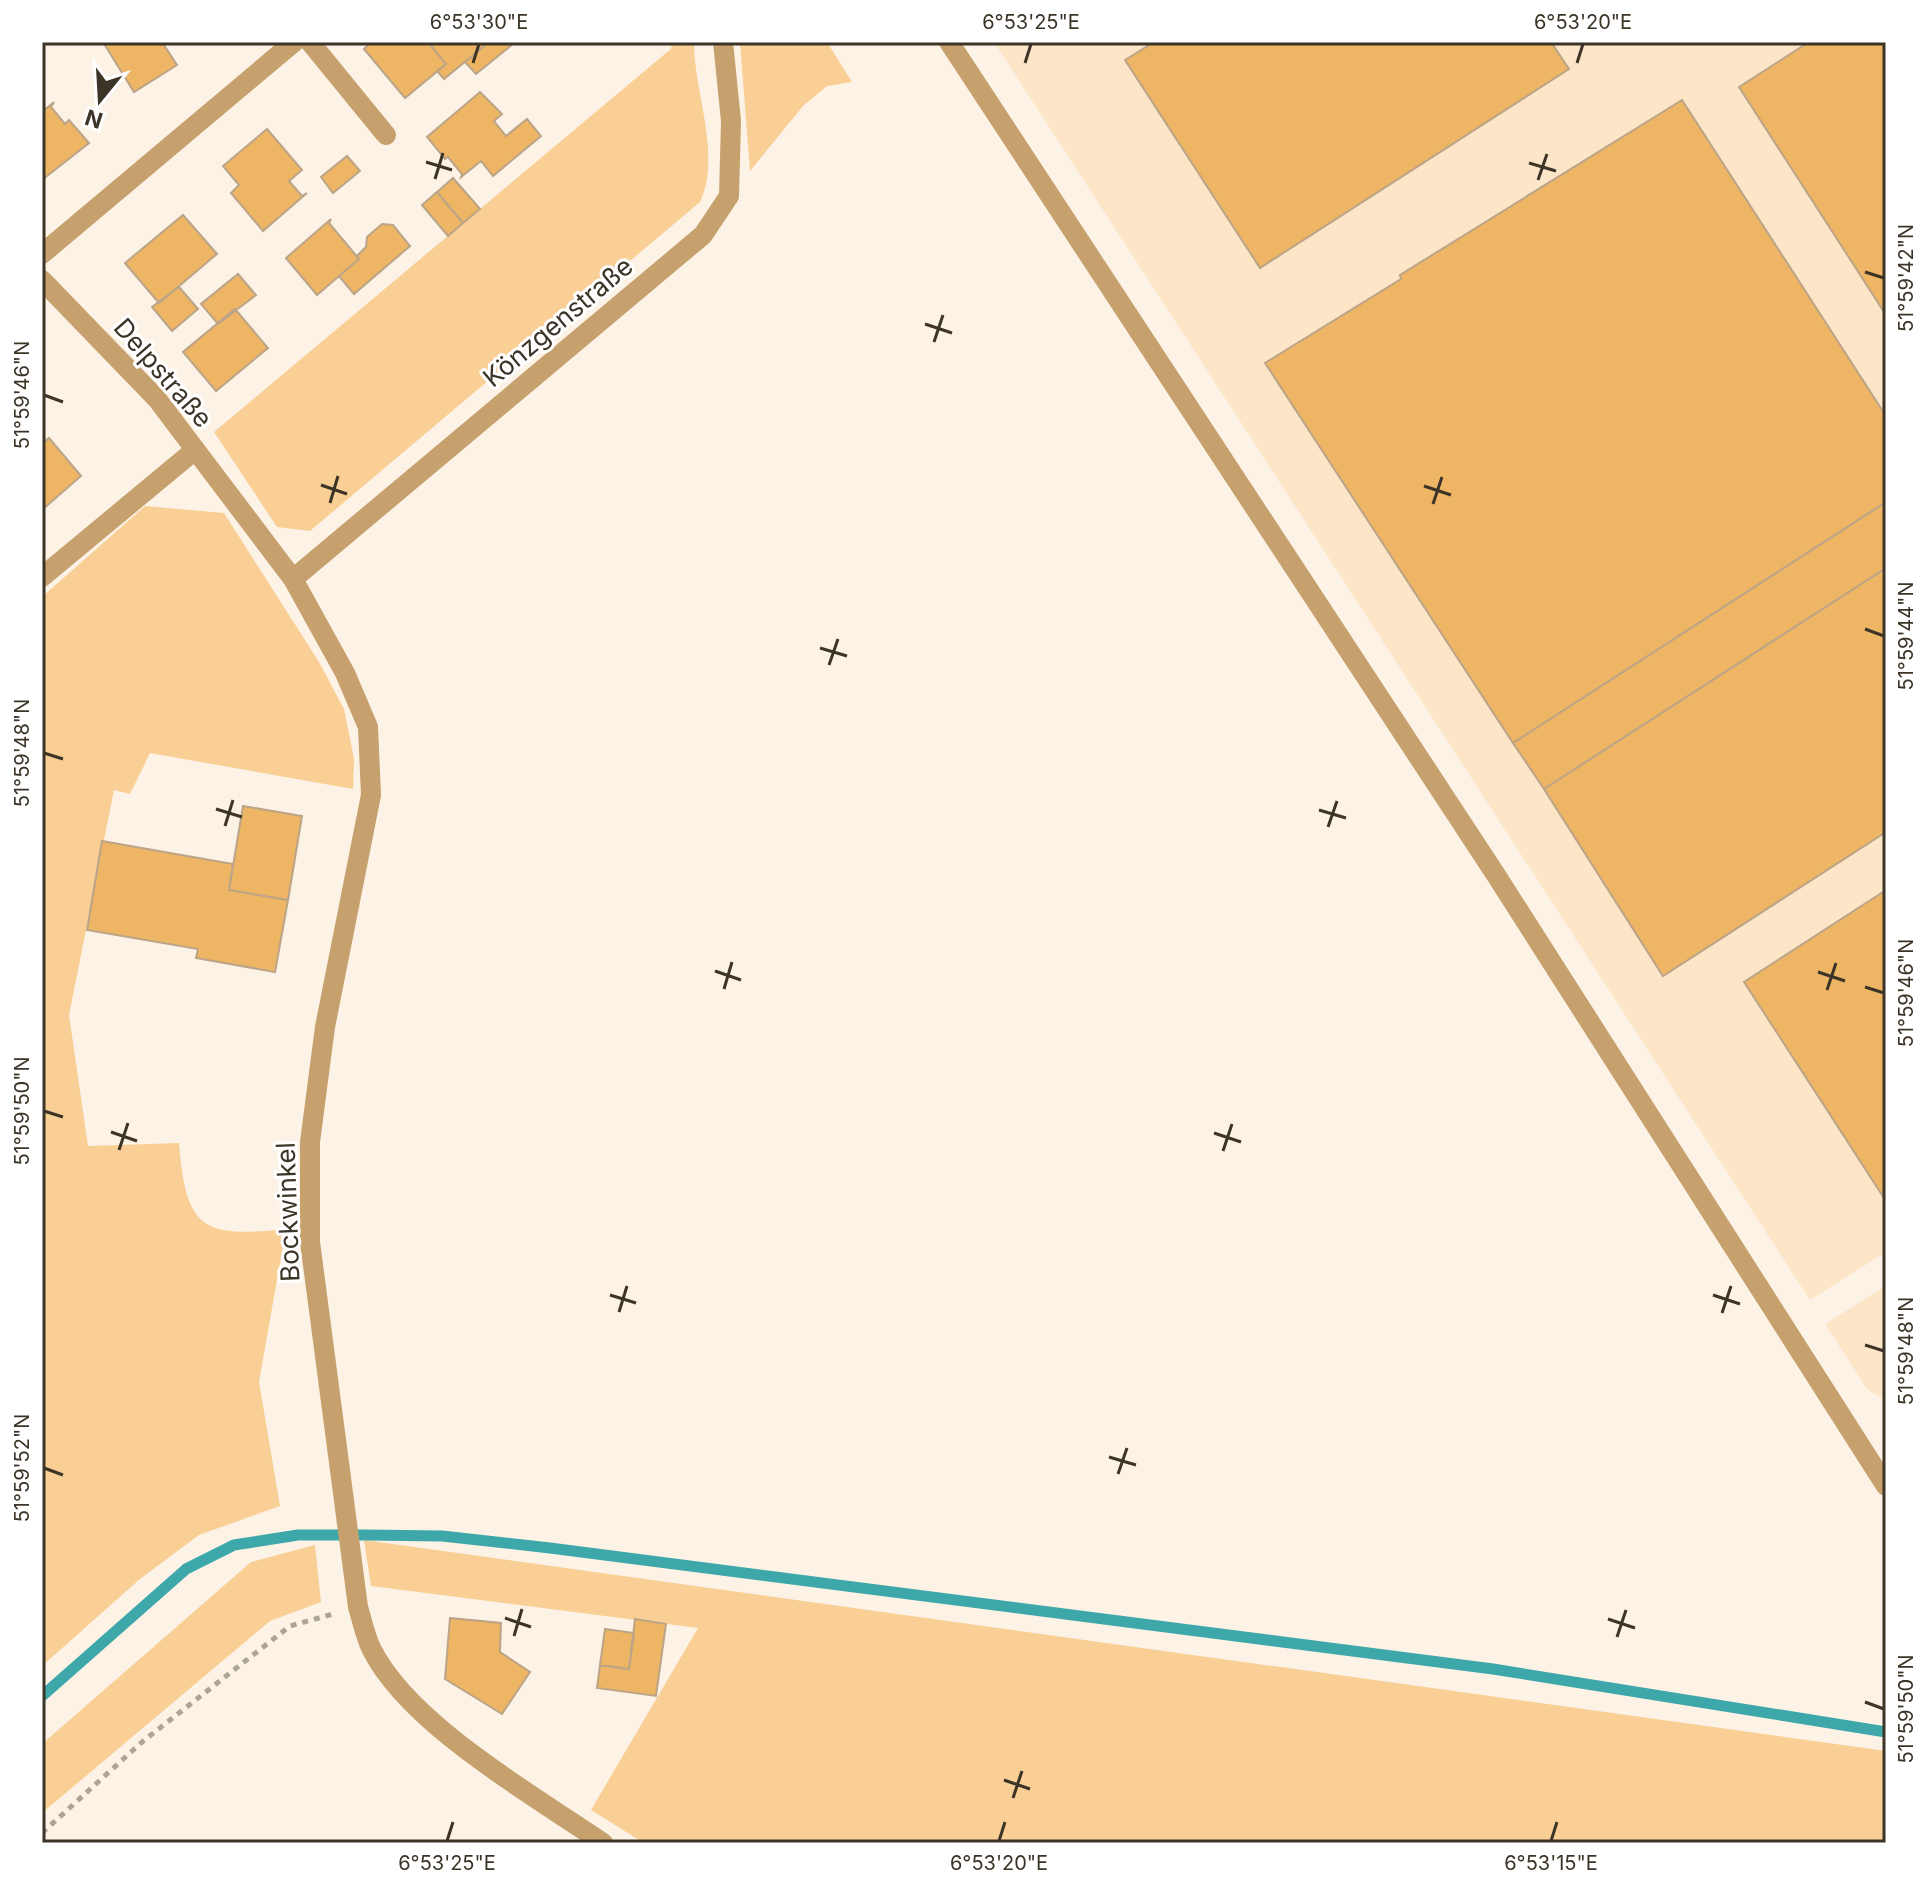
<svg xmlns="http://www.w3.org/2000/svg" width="1928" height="1885" viewBox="0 0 1928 1885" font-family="Inter,sans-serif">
	<rect width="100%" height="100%" fill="#fcf2e6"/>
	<path fill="#fde6c8" d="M994 42H1886V1252L1810 1300Z
		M1886 1286V1401L1867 1389 1825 1324Z"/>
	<path fill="#f9cf95" d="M668 42H694C694 93 722 155 700 202L310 531 277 527 214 432 672 48Z
		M740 42H827L852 82 827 86 803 106 750 171Z
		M145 506 224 513 319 662 344 709 354 759 353 789 150 753 130 794 114 790 69 1015 88 1146 179 1143C186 1229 202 1238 286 1229L259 1382 280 1506 199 1535 140 1579 42 1666V597Z
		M364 1540 1886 1751V1843H644L591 1810 698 1628 371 1586Z
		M315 1545 321 1602 270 1621 42 1813V1744L251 1562Z"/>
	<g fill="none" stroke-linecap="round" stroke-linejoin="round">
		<path stroke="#3ea7aa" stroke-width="11" d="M42 1696 186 1569 234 1545 298 1535H366L442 1536 550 1548 1493 1669 1886 1732"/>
	</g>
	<path fill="#eeb564" stroke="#bba487" stroke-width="2" d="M103 42H162L177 65 134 92Z
		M371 42H428L446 64 405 98 364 49Z
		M428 42H489L444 79 437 71 446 64Z
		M489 42 513 44 476 74 465 62Z
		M1154 42H1551L1569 69 1260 268 1125 60Z
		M1809 42H1886V315L1739 87Z
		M480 92 502 114 494 121 506 136 527 119 541 136 493 176 481 161 461 177 462 174 448 157 445 159 427 137Z
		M1682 100 1886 416V502L1513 743 1265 363 1401 279 1400 275Z
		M54 102 51 107 65 124 69 120 89 143 42 180V112Z
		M267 129 302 170 289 181 302 196 307 193 263 231 231 193 239 185 223 166Z
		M347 156 360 171 333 193 321 177Z
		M453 178 480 209 463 223 437 192Z
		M437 192 463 223 448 236 422 205Z
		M183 215 217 254 159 303 125 263Z
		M331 219 329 223 359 259 317 295 286 258Z
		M382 224 393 225 410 246 354 294 339 276 359 259 357 256 366 247 367 237Z
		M238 274 256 295 218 324 201 304Z
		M179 287 198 309 172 331 152 307Z
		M235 309 268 348 216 391 183 352Z
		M49 438 81 476 42 510V444Z
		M1886 502V568L1544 789 1513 743Z
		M1886 568V832L1663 976 1544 789Z
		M243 806 302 816 288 900 229 890Z
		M102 841 233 864 229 890 288 900 275 972 196 958 198 949 87 930Z
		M1886 890V1201L1744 982Z
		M450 1618 501 1623 500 1652 530 1672 502 1714 445 1679Z
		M635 1619 666 1624 656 1696 597 1688 600 1665 629 1669Z
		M605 1629 634 1633 629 1669 600 1665Z"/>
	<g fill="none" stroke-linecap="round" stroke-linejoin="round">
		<path stroke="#ada498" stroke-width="5" stroke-dasharray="6 6" stroke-linecap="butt" d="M42 1833 142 1742 290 1626 333 1614"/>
		<path stroke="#c6a16e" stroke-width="20" d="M310 42 386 135
			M949 42 1496 875 1886 1486
			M42 254 294 42
			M42 280 157 399 293 579 345 673 368 727 371 795 325 1027 310 1142V1242L358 1607C362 1620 365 1635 371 1648 408 1724 533 1795 603 1843
			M42 577 195 450
			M293 579 703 235 729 196 731 121 723 42"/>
	</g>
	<path fill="none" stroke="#3d3428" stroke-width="3" d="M473 63 479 44M1025 63 1031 44M1577 63 1583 44M426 162 452 170M1529 163 1556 171M435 179 443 153M1538 180 1547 154M1865 272 1884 278M925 324 952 333M934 342 943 315M44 395 63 402M321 485 347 494M1424 486 1451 495M330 503 338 476M1433 504 1442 477M1865 629 1884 636M820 648 847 656M829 665 838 639M44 753 63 759M216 809 242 817M1319 810 1346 818M225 826 233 800M1328 827 1337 801M715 971 741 980M1818 972 1845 981M1865 987 1884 993M724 989 732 962M1827 990 1836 963M44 1111 63 1117M111 1132 137 1141M1214 1133 1241 1142M119 1150 128 1123M1223 1151 1232 1124M610 1295 636 1303M1713 1295 1740 1304M619 1312 627 1286M1722 1313 1731 1286M1865 1345 1884 1351M1109 1457 1136 1465M44 1468 63 1475M1118 1474 1127 1448M505 1618 531 1627M1608 1619 1635 1628M514 1636 522 1609M1617 1637 1626 1610M1865 1702 1884 1709M1004 1780 1030 1789M1013 1798 1022 1771M447 1841 453 1822M999 1841 1005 1822M1551 1841 1557 1822"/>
	<g text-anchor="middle" stroke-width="6" stroke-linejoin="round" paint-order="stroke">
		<g font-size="26" fill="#3d3428" stroke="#fff">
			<text transform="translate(558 322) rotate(-40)" y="9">Könzgenstraße</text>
			<text transform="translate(163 373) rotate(49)" y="9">Delpstraße</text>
			<text transform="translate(288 1212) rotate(-92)" y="9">Bockwinkel</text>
		</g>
	</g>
	<rect width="1928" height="1885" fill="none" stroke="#ffffff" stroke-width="88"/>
	<g transform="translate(100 100) rotate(198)" stroke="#ffffff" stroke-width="6" paint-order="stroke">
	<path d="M0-6L14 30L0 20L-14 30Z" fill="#3d3428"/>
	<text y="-12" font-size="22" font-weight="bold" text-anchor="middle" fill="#3d3428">N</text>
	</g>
	<rect x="44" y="44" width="1840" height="1797" fill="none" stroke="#3d3428" stroke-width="3"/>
	<g font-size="20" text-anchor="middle" fill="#3d3428">
		<text x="479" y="29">6°53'30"E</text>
		<text x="1031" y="29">6°53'25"E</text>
		<text x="1583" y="29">6°53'20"E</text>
		<text transform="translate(1906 278) rotate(-90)" y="7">51°59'42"N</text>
		<text transform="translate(22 395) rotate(-90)" y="7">51°59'46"N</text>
		<text transform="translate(1906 636) rotate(-90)" y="7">51°59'44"N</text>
		<text transform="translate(22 753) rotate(-90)" y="7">51°59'48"N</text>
		<text transform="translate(1906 993) rotate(-90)" y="7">51°59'46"N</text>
		<text transform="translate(22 1111) rotate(-90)" y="7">51°59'50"N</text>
		<text transform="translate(1906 1351) rotate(-90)" y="7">51°59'48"N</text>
		<text transform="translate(22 1468) rotate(-90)" y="7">51°59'52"N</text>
		<text transform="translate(1906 1709) rotate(-90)" y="7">51°59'50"N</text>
		<text x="447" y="1870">6°53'25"E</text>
		<text x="999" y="1870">6°53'20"E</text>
		<text x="1551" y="1870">6°53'15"E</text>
	</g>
</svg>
